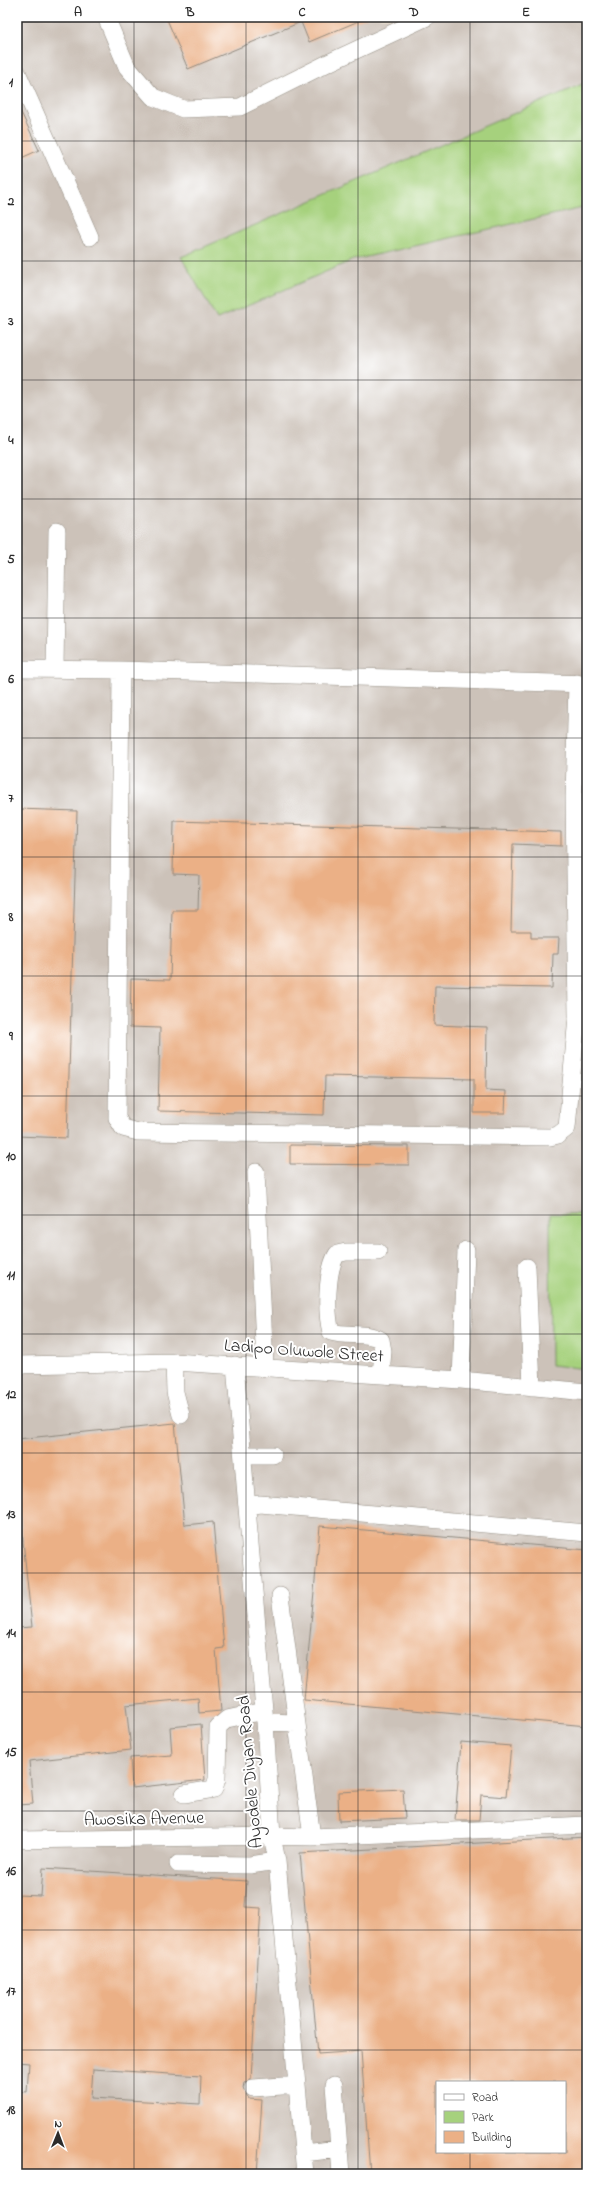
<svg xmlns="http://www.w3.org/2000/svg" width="604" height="2191" viewBox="0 0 604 2191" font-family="'Indie Flower',sans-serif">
	<rect width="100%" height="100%" fill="#fff"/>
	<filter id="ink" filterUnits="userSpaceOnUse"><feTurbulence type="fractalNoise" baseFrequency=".025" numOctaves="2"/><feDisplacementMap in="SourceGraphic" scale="8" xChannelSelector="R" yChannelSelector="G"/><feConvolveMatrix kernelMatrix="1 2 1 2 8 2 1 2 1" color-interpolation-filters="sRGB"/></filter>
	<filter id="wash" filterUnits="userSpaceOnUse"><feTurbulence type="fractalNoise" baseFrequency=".012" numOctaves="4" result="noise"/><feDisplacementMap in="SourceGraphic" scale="16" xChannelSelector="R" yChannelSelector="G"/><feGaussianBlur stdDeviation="0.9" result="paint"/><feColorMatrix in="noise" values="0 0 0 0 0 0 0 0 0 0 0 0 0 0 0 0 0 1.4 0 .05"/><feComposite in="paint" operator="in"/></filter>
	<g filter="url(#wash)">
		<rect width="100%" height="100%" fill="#f4e7d0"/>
		<path fill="#ccc2b9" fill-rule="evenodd" d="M17 17H587V82L181 258 217 319 353 260 587 207V2174H17ZM437 2082H565V2152H437Z"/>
		<path fill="#a6d17d" stroke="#687e54" d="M587 82V207L353 260 217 319 181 257Z
			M550 1214H587V1369L551 1365Z"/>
		<g id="blocks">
			<path fill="#ebb086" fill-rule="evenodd" d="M166 17H368L309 42 301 22 188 69Z
				M17 104 39 150 17 160Z
				M17 809 77 811 67 1138 17 1136Z
				M174 821 561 832V846L513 844 511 931H531V938H559L558 954H553L552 988 435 986 434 1025 487 1027 486 1090 506 1091 505 1113H474V1079L325 1076 324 1115 158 1111 160 1028 130 1027 131 979 170 980 172 910H198L199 875 173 874Z
				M290 1145 409 1146V1165L290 1164Z
				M175 1423 185 1525 213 1522 224 1648 216 1649 221 1711 199 1713 198 1698 126 1705 131 1750 29 1761 33 1804 17 1805V1628L32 1627 17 1483V1439Z
				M320 1526 587 1550V1726L304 1700Z
				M201 1724 205 1780 132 1788 130 1758 172 1755 170 1727Z
				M461 1742 511 1746 506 1797 481 1795 479 1820H455Z
				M403 1789 405 1818 339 1821 338 1792Z
				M587 1837V2174H370L361 2051 318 2054 300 1853ZM437 2082H565V2152H437Z
				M43 1868 247 1881 245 1907 261 1908 251 2079 244 2083 243 2088 249 2099 262 2100 257 2174H17V2091L27 2092 29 2063 17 2062V1895L41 1896ZM93 2069 201 2076 200 2104 91 2098Z"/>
		</g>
	</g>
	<g filter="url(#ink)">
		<use href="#blocks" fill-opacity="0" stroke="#90897e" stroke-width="1"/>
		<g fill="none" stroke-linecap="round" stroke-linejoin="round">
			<defs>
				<path id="minor" d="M106 17 127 67 153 97 183 109 240 107 328 63 427 17
					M17 72 90 237
					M17 669 121 670 587 684
					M55 669 57 531
					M121 670 117 1118 123 1128 138 1132 550 1137 558 1135 567 1128 577 1017 574 798 577 683
					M256 1172 265 1367
					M378 1252H346L337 1254C326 1271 326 1313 331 1332 348 1337 366 1331 381 1340L383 1351 381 1375
					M527 1267 532 1387
					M174 1362 175 1392 181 1415
					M17 1365 174 1362 461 1380 587 1392
					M235 1365 265 1722 272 1836 277 1861 305 2174
					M461 1380 466 1250
					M243 1455H273
					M247 1506 260 1504 587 1533
					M280 1596 312 1837
					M265 1722 296 1723
					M184 1794 214 1789 217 1779 218 1727 227 1719 264 1711
					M17 1840 272 1836 312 1837 587 1825
					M178 1864 250 1865 277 1861
					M334 2085 341 2174
					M253 2088 297 2085
					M303 2153 339 2149"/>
			</defs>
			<use href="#minor" stroke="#90897e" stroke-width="18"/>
			<use href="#minor" stroke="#fff" stroke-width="17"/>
		</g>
	</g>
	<path fill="none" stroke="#2b2b2b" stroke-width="1" stroke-opacity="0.55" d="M134 17V2174M246 17V2174M358 17V2174M470 17V2082M17 141H587M17 261H587M17 380H587M17 499H587M17 618H587M17 738H587M17 857H587M17 976H587M17 1096H587M17 1215H587M17 1334H587M17 1453H587M17 1573H587M17 1692H587M17 1811H587M17 1930H587M17 2050H587M470 2152V2174"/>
	<g text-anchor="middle" stroke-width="4" stroke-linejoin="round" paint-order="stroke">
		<g font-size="18" fill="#2b2b2b" stroke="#fff">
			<text transform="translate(304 1350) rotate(4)" y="6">Ladipo Oluwole Street</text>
			<text transform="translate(249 1772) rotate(-95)" y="6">Ayodele Diyan Road</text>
			<text transform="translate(144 1818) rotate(-1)" y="6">Awosika Avenue</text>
		</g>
	</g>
	<rect width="604" height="2191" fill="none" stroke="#fff" stroke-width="44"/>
	<rect x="436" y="2081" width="130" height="72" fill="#ffffff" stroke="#aaaaaa"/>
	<rect x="444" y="2094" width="20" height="6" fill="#ffffff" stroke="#aaaaaa"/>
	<text x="472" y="2101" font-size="12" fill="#2b2b2b">Road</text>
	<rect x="444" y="2111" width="20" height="12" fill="#a6d17d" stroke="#aaaaaa"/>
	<text x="472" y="2121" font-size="12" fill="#2b2b2b">Park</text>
	<rect x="444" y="2131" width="20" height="12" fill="#ebb086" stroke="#aaaaaa"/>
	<text x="472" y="2141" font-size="12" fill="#2b2b2b">Building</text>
	<g transform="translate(58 2133) rotate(1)" stroke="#ffffff" stroke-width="3" paint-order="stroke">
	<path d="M0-3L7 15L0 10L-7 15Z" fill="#2b2b2b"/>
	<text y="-6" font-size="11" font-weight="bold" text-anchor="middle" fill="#2b2b2b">N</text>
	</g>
	<rect x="22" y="22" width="560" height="2147" fill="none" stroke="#2b2b2b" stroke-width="1.5"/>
	<g font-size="13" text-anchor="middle" font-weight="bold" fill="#2b2b2b">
		<text x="78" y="16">A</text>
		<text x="190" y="16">B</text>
		<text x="302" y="16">C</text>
		<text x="414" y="16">D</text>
		<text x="526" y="16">E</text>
		<text x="11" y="86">1</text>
		<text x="11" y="205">2</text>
		<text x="11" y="325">3</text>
		<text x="11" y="444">4</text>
		<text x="11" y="563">5</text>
		<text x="11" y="683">6</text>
		<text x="11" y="802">7</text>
		<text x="11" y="921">8</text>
		<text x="11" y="1040">9</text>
		<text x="11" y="1160">10</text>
		<text x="11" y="1279">11</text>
		<text x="11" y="1398">12</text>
		<text x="11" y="1518">13</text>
		<text x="11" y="1637">14</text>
		<text x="11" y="1756">15</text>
		<text x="11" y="1875">16</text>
		<text x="11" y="1995">17</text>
		<text x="11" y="2114">18</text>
	</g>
</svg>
